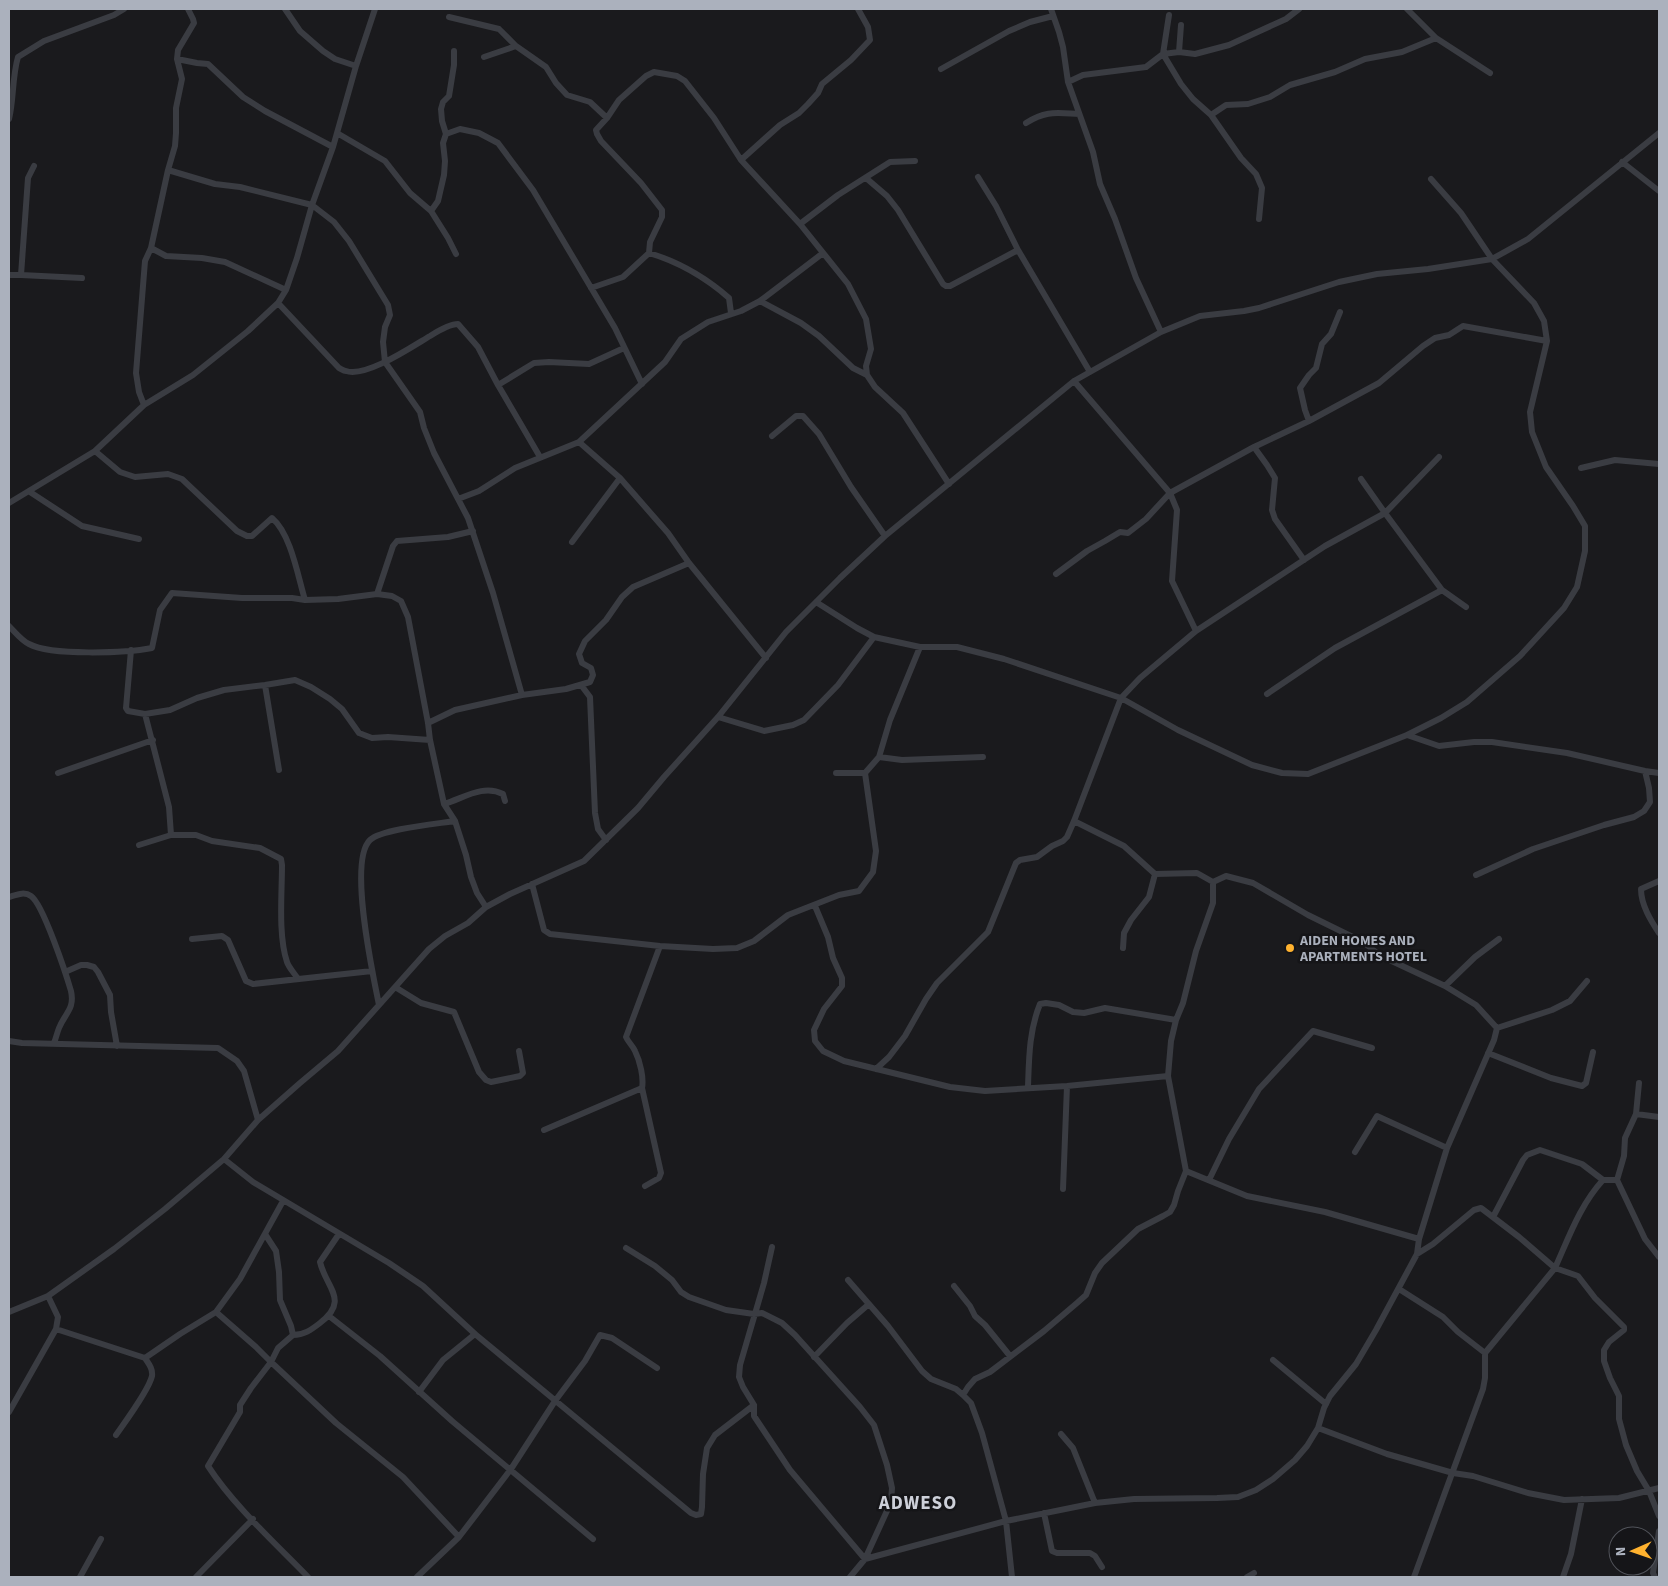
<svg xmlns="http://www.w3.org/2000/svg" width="1668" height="1586" viewBox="0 0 1668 1586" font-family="'Source Sans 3',sans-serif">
	<rect width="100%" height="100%" fill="#1a1a1d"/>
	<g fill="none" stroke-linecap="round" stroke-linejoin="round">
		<path stroke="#3a3c42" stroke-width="6" d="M188 9 193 19 194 23 178 50 177 59 182 79 176 108V133L175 146 168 170 215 184 240 187 312 205 334 222 349 241 388 305 390 315 385 327 383 342 385 362 420 412 424 428 434 453 468 518 493 593 522 695
			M285 9 300 31 323 51 335 59 356 66
			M1051 9 1059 32 1063 47 1068 82 1093 152 1100 184 1115 219 1136 278 1161 332
			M1407 9 1436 38 1490 73
			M1169 15 1163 54 1181 84 1193 99 1211 115 1241 158 1256 174 1262 188 1259 219
			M449 17 499 29 516 46
			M1179 52 1181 25
			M484 57 516 46 546 67 556 83 567 95 590 102 607 118
			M177 59 197 63 208 64 243 97 265 111 333 147
			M941 69 1009 31 1030 22 1053 16
			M1068 82 1083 75 1146 67 1163 54 1179 52 1195 54 1229 45 1286 19 1299 9
			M1211 115 1226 105 1248 104 1270 97 1290 85 1335 72 1365 59 1402 52 1436 38
			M9 119C14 99 12 77 18 57L44 41 114 15 124 9
			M1026 123C1046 110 1057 113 1079 114
			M337 133 385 161 410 193 431 211 448 238 456 254
			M446 134 460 129 479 133 498 143 533 190 615 328 642 384
			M741 160 780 125 799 113 808 104 818 93 822 84 851 60 870 40 868 27 858 9
			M1622 162 1659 191
			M978 177 996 206 1018 250 1090 372
			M866 178 887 196 898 210 943 284 946 286H950L1018 250
			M431 211 438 201 444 175 445 161 443 143 446 134 442 121 441 109 443 102 449 96 454 65V51
			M800 224 838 195 890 162 915 161
			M151 248 166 256 202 258 225 262 286 290
			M9 275H21L28 178 34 166
			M21 275 82 278
			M591 288 623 277 649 253
			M760 301 801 323 819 336 853 368 867 375
			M278 303 339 368C341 369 344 371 346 371 366 378 413 346 430 336 438 331 449 324 458 324L478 347 498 385 540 457
			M731 313 729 298C705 277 679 262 649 253L650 242 662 217V210L641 183 601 141 597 134 596 130 607 118 619 100 646 76 654 72 677 76 685 81 714 118 741 160 800 224 848 284 866 319 871 349 866 366 867 375 875 387 903 413 949 484
			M498 385 534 363 549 362 589 364 624 348
			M144 405 139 392 136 373 145 261 151 248 168 170
			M1309 421 1305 410 1300 388 1309 375 1316 368 1322 344 1331 334 1340 312
			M772 436 796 416H803L819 434 851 487 885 536
			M579 442 620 478 647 509 668 533 689 563 766 658
			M1254 447 1267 465 1275 478 1272 510 1275 519 1304 560
			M95 451 120 472 135 477 168 474 182 479 237 531 247 536H252L272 518C291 534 298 577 305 600
			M1581 468 1615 460 1659 464
			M1361 479 1385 513 1442 590 1466 607
			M30 492 82 526 139 539
			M458 499 479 491 515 468 579 442 665 362 681 339 708 322 741 311 760 301 823 253
			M9 503 95 451 144 405 193 375 248 331 278 303 286 290 297 258 312 205 333 147 356 66 375 9
			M572 542 620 478
			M1056 574 1087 551 1105 541 1120 532 1128 533 1146 519 1170 493 1074 381
			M377 594 393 546 397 541 448 537 473 531
			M816 602 857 628 874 637 920 647H957L1004 659 1121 698 1178 730 1252 765 1282 773 1308 774 1407 735 1439 746 1474 742H1492L1567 753 1645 771 1659 773
			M9 626C15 632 21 640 29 644 51 656 126 653 152 648L160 610 172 593 242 598H292L305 600 338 599 377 594 392 596 401 601 408 617 428 723 430 740 444 804 455 821 466 855 471 877 477 893 486 907
			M1196 631 1172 581 1177 510 1170 493 1254 447 1309 421 1379 383 1423 346 1435 338 1449 335 1463 326 1547 341
			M131 650 126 708 128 711 145 714 170 710 197 698 224 690 265 685 295 680 311 687 330 699 342 709 359 733 372 738 388 737 430 740
			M265 685 279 770
			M581 685 590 697 595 813 598 829 606 840
			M1267 694 1335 648 1442 590
			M145 714 169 807 171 835
			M718 717 764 731 793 725 804 720 838 685 874 637
			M428 723 455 710 522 695 566 689 590 682 593 675 591 668 582 663 579 654 585 641 606 620 622 597 633 587 689 563
			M1407 735 1441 718 1467 702 1520 656 1564 608 1577 587 1585 551V526L1573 506 1546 467 1532 432 1530 412 1547 341 1544 321 1534 303 1492 259 1461 213 1431 179
			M879 757 902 760 983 757
			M58 773 153 740
			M836 773H865L879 757 890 720 920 647
			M444 804C464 798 483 784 503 794L505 801
			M1074 821 1124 846 1155 874 1197 873 1213 882
			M139 845 171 835H196L212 841 260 848 281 859 282 865C282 894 278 935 287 962 289 968 295 974 298 979
			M1476 875 1533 849 1604 825 1634 817 1644 811 1650 802 1649 788 1645 771
			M1659 881 1641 889C1641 905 1651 921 1659 933
			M532 884 544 930 550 934 660 946 713 949 737 948 754 941 788 915 839 895 859 891 873 872 876 851 865 773
			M9 897C16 895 24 891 31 896 43 904 66 974 71 991 75 1009 65 1013 59 1028 57 1033 56 1038 54 1043
			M815 906 828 937 833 958 842 978V986L824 1009 814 1030 815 1041 823 1051 844 1061 950 1087 985 1091 1067 1086 1168 1076
			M192 939 222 936 228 940 246 981 253 984 372 971
			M1123 948 1124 933 1131 920 1149 897 1155 874
			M65 972 81 965H87L94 967 98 972 110 995 111 1012 117 1046
			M1445 986 1475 957 1499 939
			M395 987 421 1003 454 1012 479 1072 486 1080 491 1082 520 1076 523 1073 519 1051
			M379 1005C373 975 348 861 370 840 382 829 436 824 455 821
			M1497 1028 1552 1010 1570 1001 1587 981
			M9 1041 22 1043 218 1048 237 1061 244 1071 258 1120
			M1488 1053 1551 1078 1582 1086 1586 1083 1593 1052
			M876 1069 889 1057 905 1036 926 999 937 983 988 932 1016 863 1020 860 1037 857 1052 846 1063 841 1067 837 1074 821 1121 698 1140 678 1196 631 1325 546 1385 513 1439 457
			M1028 1087C1029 1058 1029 1031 1040 1004L1046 1003 1059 1005 1073 1012 1084 1013 1105 1008 1176 1020
			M1636 1114 1659 1117
			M544 1130 642 1088
			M1355 1152 1377 1116 1447 1148
			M224 1159 253 1182 389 1263 423 1286 475 1334 691 1513 696 1515 701 1514 702 1507 703 1474 707 1448 715 1435 754 1405
			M1186 1171 1247 1196 1325 1212 1419 1239 1417 1254
			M1209 1180 1229 1139 1259 1089 1313 1031 1372 1048
			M1603 1180C1580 1205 1569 1237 1555 1268L1578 1276 1595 1298 1624 1327V1330L1609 1342 1604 1350V1361L1610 1378 1619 1396V1419L1626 1445 1637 1471 1649 1491 1659 1516
			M1617 1180 1624 1156 1625 1138 1636 1114 1639 1083
			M645 1186 659 1178 661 1173 642 1088C644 1078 640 1061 635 1051 633 1046 628 1042 626 1037L660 946
			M1063 1189 1067 1086
			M1493 1217 1523 1160 1527 1155 1540 1150 1582 1164 1603 1180H1617L1645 1239 1659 1257
			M265 1234 276 1251 279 1272 280 1300 291 1326 293 1335
			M626 1248 655 1266 672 1280 681 1292 689 1297 726 1310 754 1314 762 1313 782 1323 795 1335 860 1407 874 1425 887 1465 892 1488 891 1502 865 1559 790 1470 754 1416V1405L743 1387 739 1377 740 1365 764 1283 772 1247
			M848 1280 888 1326 922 1371 931 1379 956 1389 963 1395
			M954 1286 970 1306 975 1316 985 1325 1010 1356
			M1399 1289 1443 1317 1458 1332 1485 1353
			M9 1312 48 1296 114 1249 165 1209 224 1159 258 1120 300 1083 338 1051 429 949 445 936 468 923 486 907 510 894 584 861 638 808 664 777 718 717 786 632 840 578 885 536 1074 381 1161 332 1200 316 1244 311 1259 308 1339 282 1377 274 1428 269 1492 259 1528 239 1659 133
			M216 1312 256 1347 271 1362 336 1423 403 1477 459 1537
			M329 1316 380 1356 452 1421 593 1539
			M56 1329 145 1358C149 1364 153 1369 152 1376 149 1390 125 1422 116 1435
			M814 1357 847 1323 869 1304
			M145 1358 180 1334 216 1312 240 1279 283 1201
			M1273 1360 1326 1404
			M419 1392 443 1360 475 1334
			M9 1412 56 1329 58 1317 48 1296
			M1318 1428 1387 1454 1453 1473 1473 1476 1528 1493 1564 1500 1619 1498 1659 1488
			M1061 1434 1073 1448 1095 1503
			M1044 1513 1052 1551 1057 1553H1090L1095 1556 1102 1567
			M80 1577 101 1539
			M196 1577 253 1519
			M308 1577C275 1543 234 1506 208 1466L240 1412V1405L251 1388 271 1362 278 1348 293 1335C304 1335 311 1330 320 1323 350 1300 326 1288 320 1262L339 1234
			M417 1577 459 1537 511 1469 555 1401 585 1361 600 1335 612 1338 657 1368
			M850 1577 865 1559 1006 1521 1095 1503 1134 1499 1217 1498 1238 1497 1256 1490 1273 1479 1295 1460 1307 1446 1318 1428 1324 1408 1330 1396 1356 1364 1376 1330 1417 1254 1433 1244 1474 1210 1481 1208 1519 1237 1555 1268 1485 1353V1378L1483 1389 1414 1577
			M1012 1577 1006 1521 982 1433 971 1403 963 1395 968 1387 975 1379 990 1372 1044 1331 1077 1303 1086 1295 1095 1273 1102 1263 1138 1229 1163 1216 1170 1212 1174 1205 1178 1191 1186 1171 1168 1076 1171 1041 1176 1020 1183 1003 1196 951 1213 903V882L1226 876 1253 883 1308 915 1363 942 1381 956 1445 986 1476 1005 1497 1028 1494 1040 1447 1148 1419 1239
			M1247 1577 1254 1573
			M1563 1577 1571 1554 1582 1499
			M1655 1577 1653 1573 1659 1531"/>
	</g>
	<circle fill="#ffb22f" stroke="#151518" stroke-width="2" cx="1290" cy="948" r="5"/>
	<g text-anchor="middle" stroke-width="5" stroke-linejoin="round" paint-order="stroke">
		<g font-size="14" font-weight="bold" fill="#abb1bd" stroke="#151518" text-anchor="start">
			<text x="1300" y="945">AIDEN HOMES AND<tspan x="1300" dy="16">APARTMENTS HOTEL</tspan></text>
		</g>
		<g font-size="19" font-weight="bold" letter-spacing="1" fill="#cdd0d9" stroke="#151518">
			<text x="918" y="1509">ADWESO</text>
		</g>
	</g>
	<rect width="1668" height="1586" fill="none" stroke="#abb1bd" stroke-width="20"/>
	<g transform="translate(1633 1551) rotate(268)"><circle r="24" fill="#151518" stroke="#51535a"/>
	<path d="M0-4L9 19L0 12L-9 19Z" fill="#ffb22f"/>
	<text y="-8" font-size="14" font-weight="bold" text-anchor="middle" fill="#abb1bd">N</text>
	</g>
</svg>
